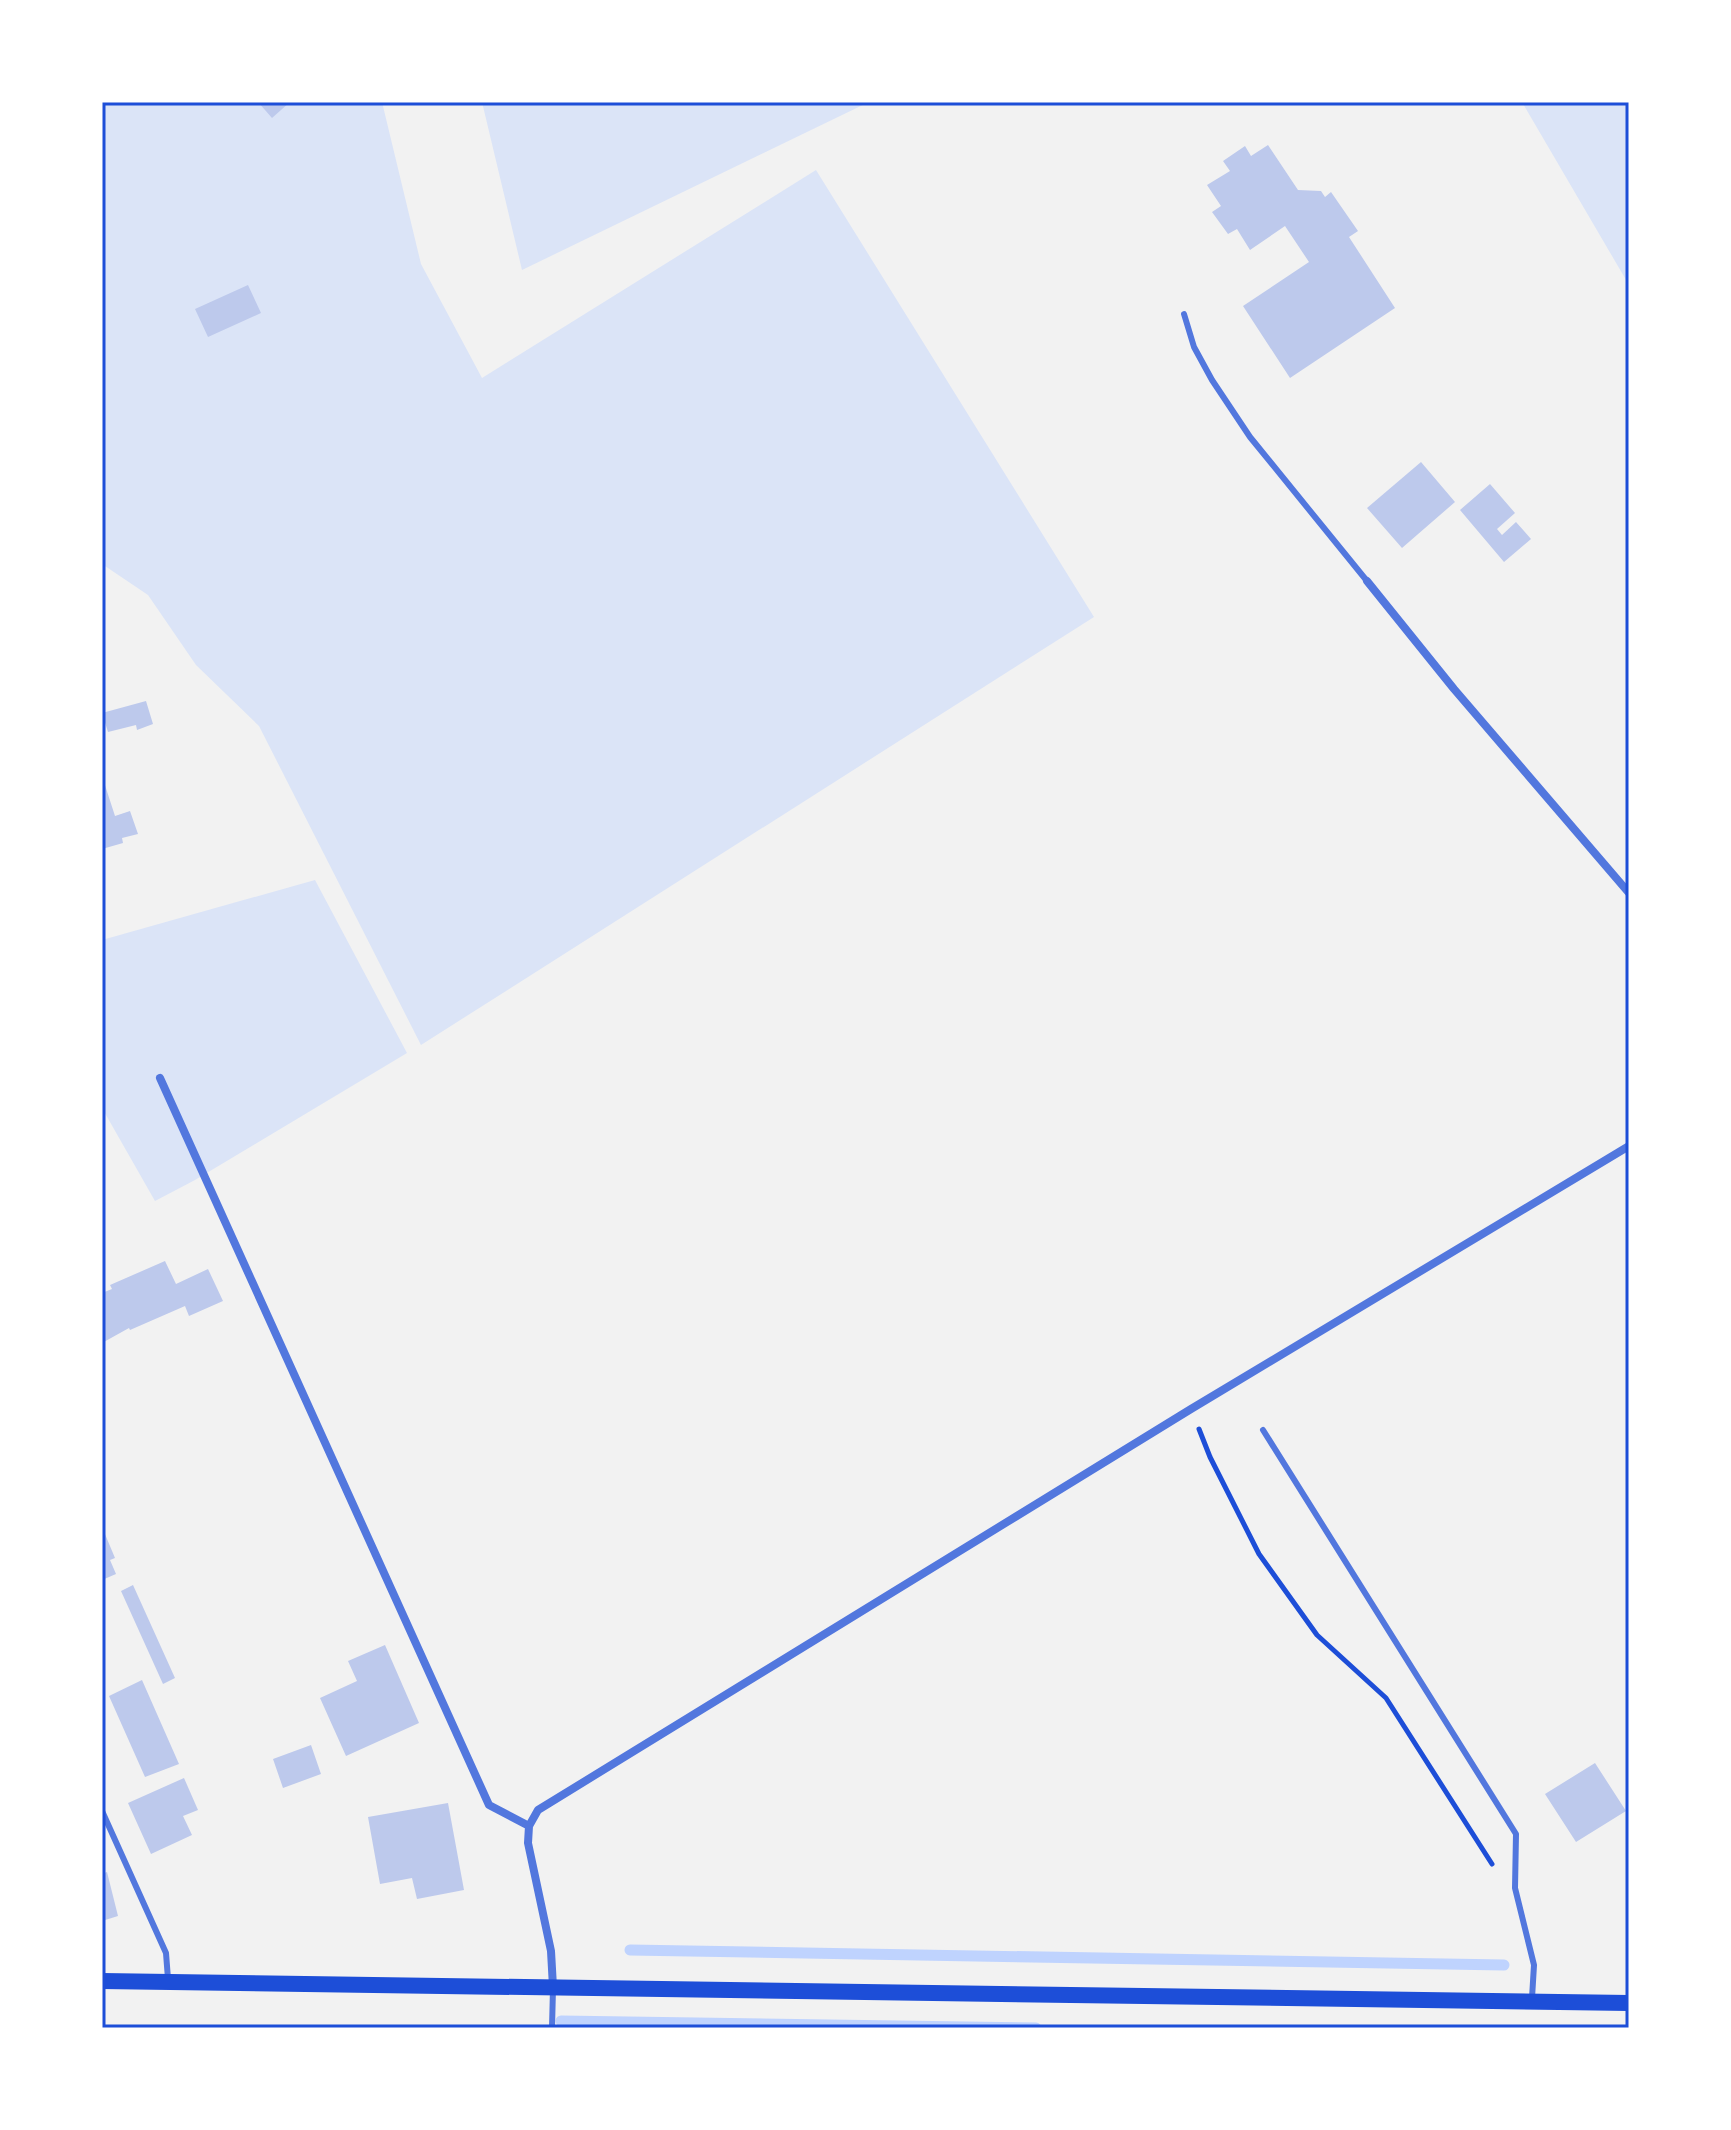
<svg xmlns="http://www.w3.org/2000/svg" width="1731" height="2130" viewBox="0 0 1731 2130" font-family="Arial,sans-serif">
	<rect width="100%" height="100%" fill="#f2f2f2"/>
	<path fill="#dbe4f7" d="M102 102H382L421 264 482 378 816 170 1094 617 421 1045 259 726 196 665 148 595 102 564Z
		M482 102H869L522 270Z
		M1522 102H1629V285Z
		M315 880 407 1053 195 1180 155 1201 102 1108V940Z"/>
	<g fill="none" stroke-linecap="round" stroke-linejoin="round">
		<path stroke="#bfd3fe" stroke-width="11" d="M630 1950 1504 1965
			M561 2021 1036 2028"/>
	</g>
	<path fill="#bdc9ec" d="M258 102H290L272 118Z
		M1268 145 1298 190 1321 191 1325 197 1331 192 1358 231 1349 237 1395 308 1290 378 1243 306 1309 262 1285 226 1250 250 1237 229 1228 234 1212 212 1221 206 1207 185 1230 171 1223 161 1245 146 1251 156Z
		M248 285 261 313 208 337 195 309Z
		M1421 462 1455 502 1402 548 1367 508Z
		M1490 484 1515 513 1497 529 1502 535 1516 522 1531 539 1504 562 1460 510Z
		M146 701 153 724 137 730 136 725 108 732 102 713Z
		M102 776 115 816 130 811 138 834 122 838 123 843 102 849Z
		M165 1261 176 1284 208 1269 223 1301 189 1316 185 1306 130 1330 129 1328 102 1343V1293L112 1289 110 1285Z
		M102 1527 115 1558 110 1560 116 1574 102 1580Z
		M133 1585 175 1678 163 1684 121 1591Z
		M385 1645 419 1723 346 1756 320 1698 357 1681 348 1661Z
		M142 1680 179 1764 145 1777 109 1696Z
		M311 1745 321 1774 283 1788 273 1759Z
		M1595 1763 1626 1811 1576 1842 1545 1794Z
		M184 1778 198 1810 183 1816 192 1835 151 1854 128 1803Z
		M448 1803 464 1890 417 1899 412 1878 380 1884 368 1817Z
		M107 1872 118 1916 102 1921V1874Z"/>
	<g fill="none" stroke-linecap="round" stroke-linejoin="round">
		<path stroke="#1d4ed8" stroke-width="5" d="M1199 1429 1210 1457 1259 1554 1317 1635 1386 1698 1492 1864"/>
		<path stroke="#5277de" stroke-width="6" d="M1184 314 1194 347 1212 380 1250 437 1367 581
			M1263 1430 1516 1834 1515 1888 1534 1965 1532 1998
			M102 1811 166 1953 168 1979
			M552 2028 553 1988"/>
		<path stroke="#5277de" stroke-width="8" d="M1367 581 1454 689 1629 893
			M160 1078 489 1805 529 1826
			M553 1987 551 1951 528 1843 529 1826 538 1810 1191 1409 1629 1146"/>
		<path stroke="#1d4ed8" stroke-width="16" d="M102 1981 1629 2003"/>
	</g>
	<rect width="1731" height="2130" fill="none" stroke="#ffffff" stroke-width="208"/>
	<rect x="104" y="104" width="1523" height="1922" fill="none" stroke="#1d4ed8" stroke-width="3"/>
</svg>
